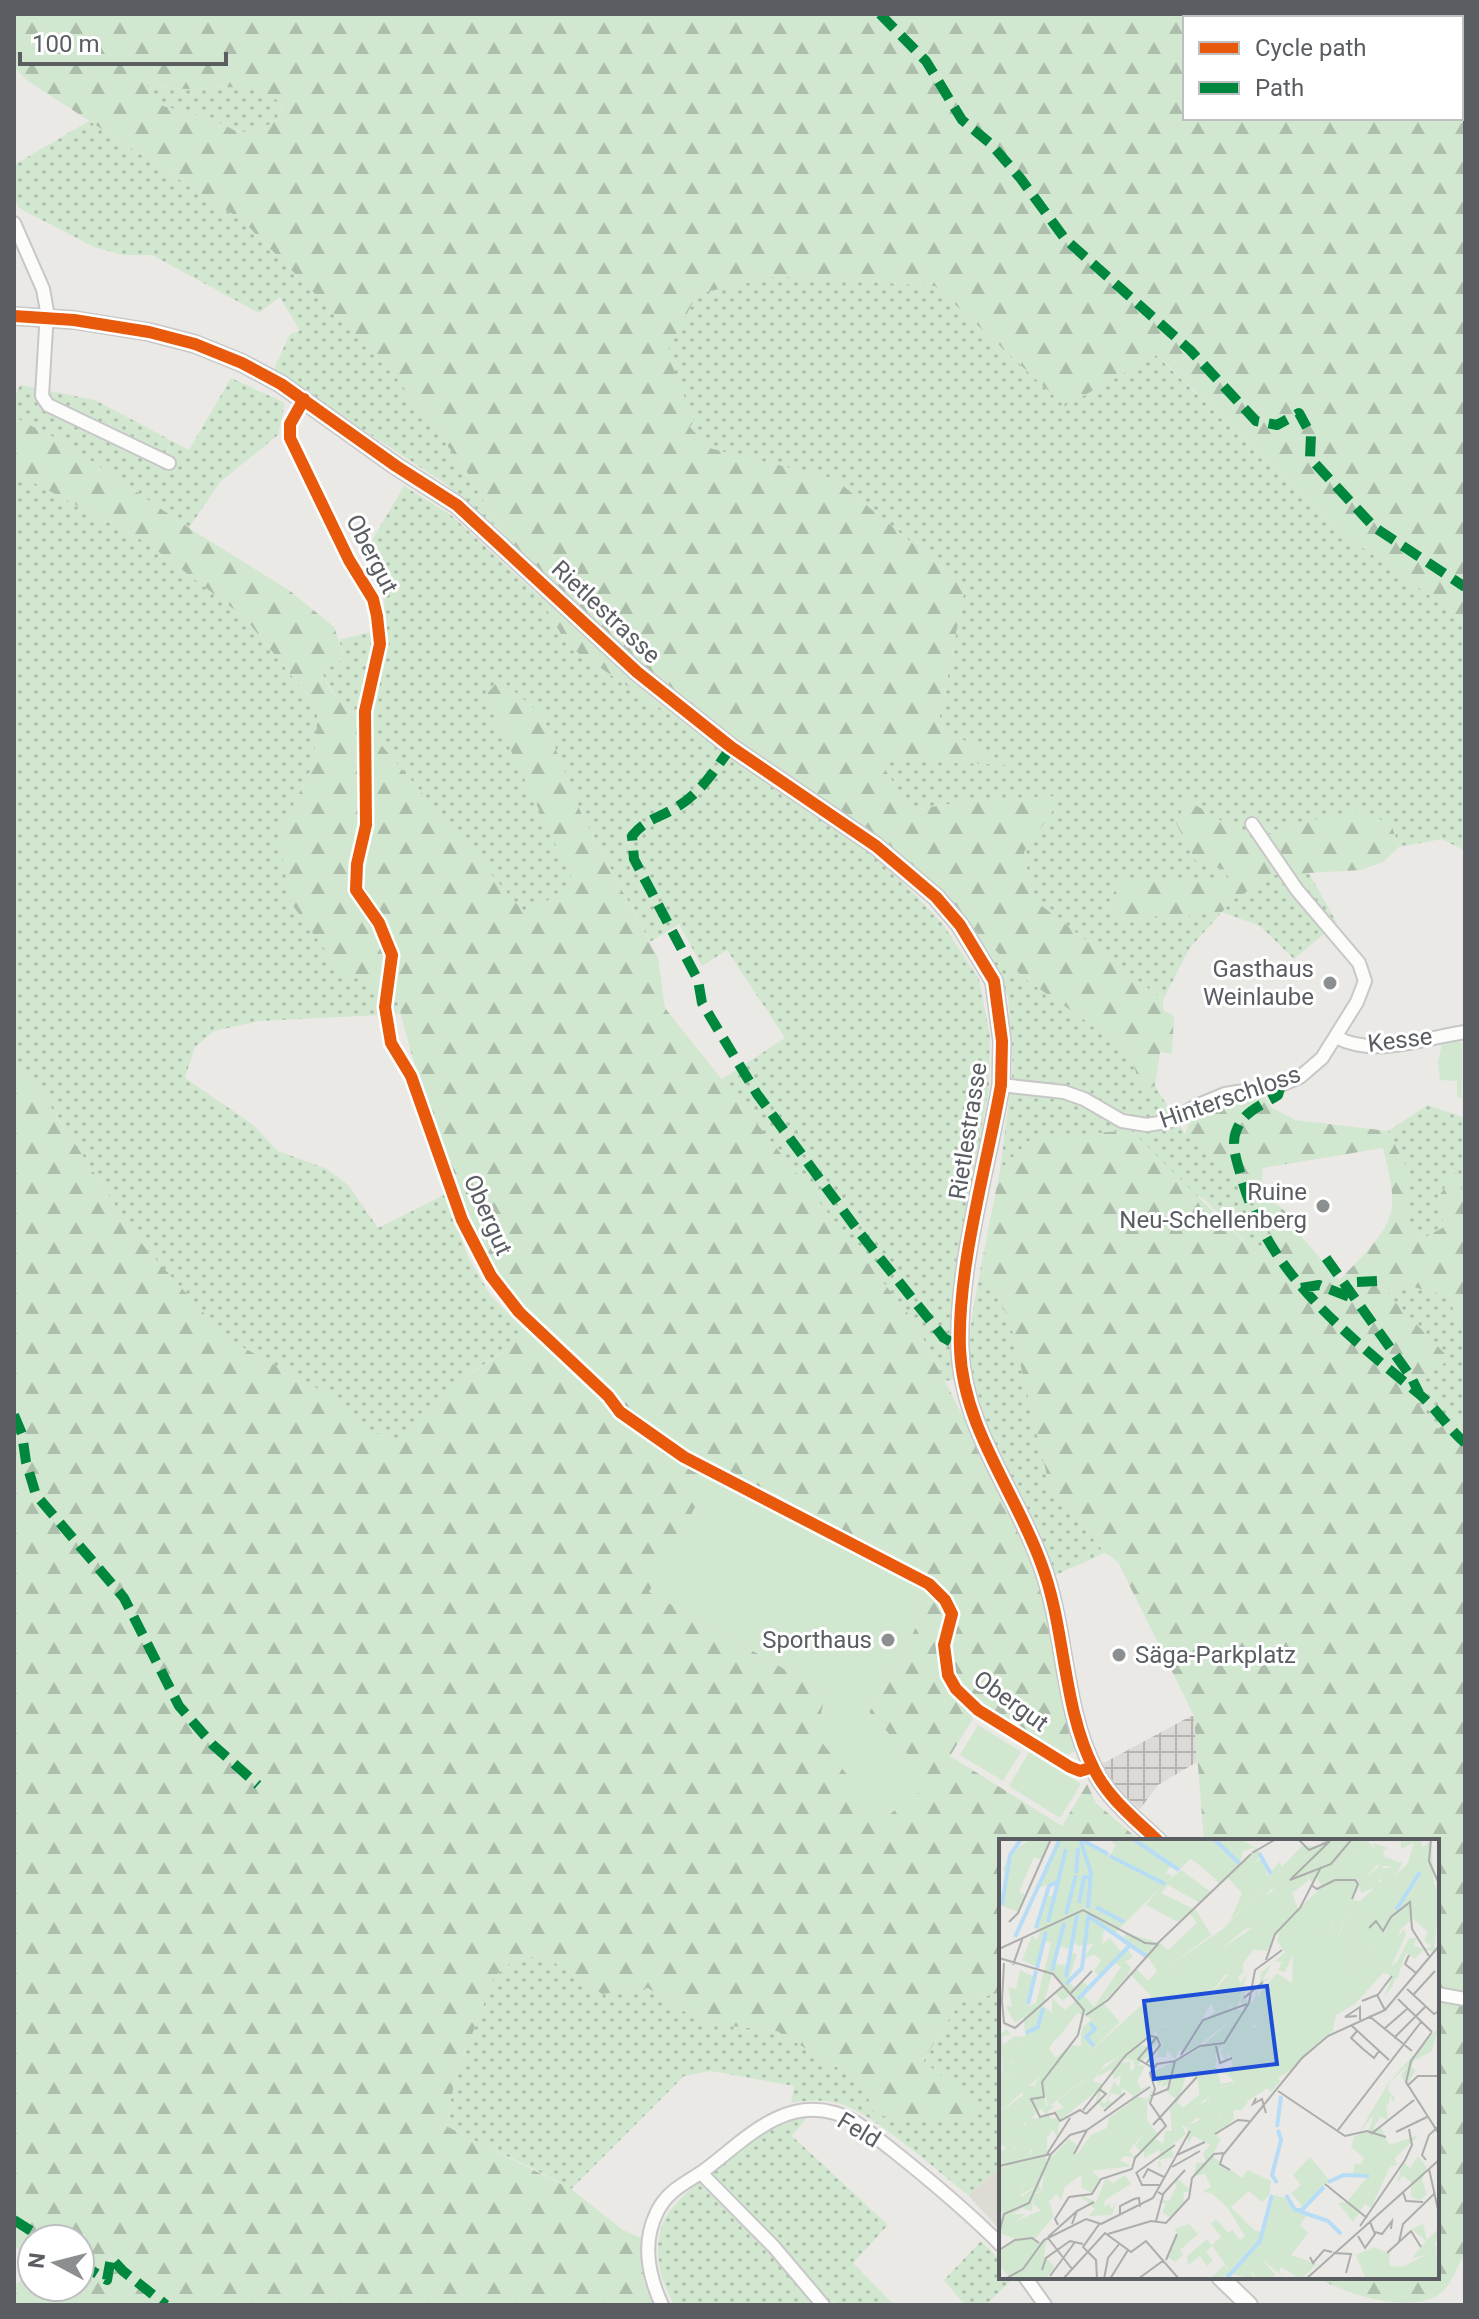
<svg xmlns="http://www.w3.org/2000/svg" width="1479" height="2319" viewBox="0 0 1479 2319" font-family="Roboto,sans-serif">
	<defs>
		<pattern id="industrial-grid" width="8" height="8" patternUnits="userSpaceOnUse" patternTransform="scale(2)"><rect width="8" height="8" fill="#dbdad6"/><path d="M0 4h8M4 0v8" fill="none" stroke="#b5b4b1"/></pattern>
		<pattern id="grass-dots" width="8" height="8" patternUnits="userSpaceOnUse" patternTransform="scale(2)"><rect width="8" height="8" fill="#d2e7d0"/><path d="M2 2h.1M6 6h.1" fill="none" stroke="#adbeac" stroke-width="1.8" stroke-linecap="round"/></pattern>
		<pattern id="forest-firs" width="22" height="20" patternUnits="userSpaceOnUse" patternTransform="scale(2)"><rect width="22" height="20" fill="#d2e7d0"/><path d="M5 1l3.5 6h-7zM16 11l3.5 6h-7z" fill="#adbeac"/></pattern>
	</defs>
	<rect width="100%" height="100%" fill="#eae9e5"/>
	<path fill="url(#industrial-grid)" d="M1191 1716H1194L1197 1762 1158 1785 1140 1809 1120 1792 1102 1764Z"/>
	<path fill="#dedbd4" d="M1001 2167V2231L968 2195Z"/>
	<path fill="url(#grass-dots)" d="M147 85C159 86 173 89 185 89 217 90 260 78 283 105L276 120 256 133 236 131 212 119 163 106Z
		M89 121 243 221 392 372 465 469 501 531 443 482 273 371 290 334 300 331 280 297 259 313 152 255H123L94 247 19 208 14 197V165Z
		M777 276 935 286 1065 406 1156 355 1341 532 1465 621V851L1442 839 1399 847 1391 824 1303 822 1252 839 1224 824 1176 823 1196 861 1225 870 1230 880H1120L1107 907 1127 922 1155 916 1188 921 1190 912H1222L1231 901 1274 875 1308 872 1337 923 1294 959 1260 926 1222 912 1189 949 1163 1000 1033 900 1024 852 1062 796 970 801 911 810 878 759 1007 764 938 726 965 587 835 479 709 449 690 426 666 352 697 294Z
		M231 378 285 403 278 435 220 482 189 528 65 443 14 417V398L20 385 95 400 189 450Z
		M14 472 147 543 244 617 318 708 314 764 278 835 339 968 397 1000 400 1014 259 1021 214 1031 195 1047 185 1078 252 1124 278 1151 327 1169 348 1185 378 1228 446 1194 468 1257 491 1296 528 1333C507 1352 483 1363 461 1380 437 1398 416 1417 397 1441L362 1428 339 1401 226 1339 136 1237 43 1095 14 1064Z
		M404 486 451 515 539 596 568 646 874 852 942 923 979 979 990 1036 989 1088 954 1299 956 1379 945 1381 914 1321 721 1080 785 1038 727 950 702 966 679 924 650 942 582 815 542 715 485 696 574 881 527 917 371 733 335 695 320 670 345 659 339 640 383 629 386 573 368 547Z
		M970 927 1028 981 1130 1051 1141 1091 1155 1086 1185 1134 1245 1186 1268 1232 1257 1255 1203 1198 1031 1139 1000 1170 1013 1068 1008 997Z
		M1428 1105 1465 1118V1202L1456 1173 1439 1196 1444 1227 1422 1239 1405 1219 1409 1172 1388 1131Z
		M981 1266 1010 1321 1050 1488 1105 1553 1053 1576C1024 1512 975 1428 970 1358 968 1327 976 1296 981 1266Z
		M1402 1284 1445 1295 1465 1327V1427L1456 1416 1438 1429 1408 1388 1387 1294Z
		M543 1955 602 1994 648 1988 703 2023 777 2031 863 2083 873 2111 976 2103 923 2062 959 2003 999 1993 1001 1995V2167L968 2195C936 2170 877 2116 841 2104 825 2099 807 2100 791 2103L794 2086 711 2071 684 2076 571 2189 536 2170 446 2127 455 2079 494 1977 514 1960Z
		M808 2116 792 2136 888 2225 853 2263 894 2305H837L834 2301 828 2305H674C660 2279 652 2251 663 2223 673 2197 742 2145 768 2130 781 2122 794 2119 808 2116Z
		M981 2241 1001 2261V2277H1015L986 2305H965L944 2280Z"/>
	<path fill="url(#forest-firs)" fill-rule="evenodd" d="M14 14H1465V621L1341 532 1157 355 1065 406 935 286 777 276 697 294 667 352 694 421 690 427 709 448 835 479 965 587 938 726 1009 765 879 760 911 810 970 801 1063 796 1024 852 1033 899 1163 1000V1010L1174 1016 1172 1054 1160 1052 1155 1086 1141 1091 1130 1051 1028 981 932 891 568 646 465 469 392 372 243 221 28 81 14 67ZM1185 18H1461V118H1185ZM148 85C161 86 174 89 186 89 218 89 260 79 283 106L276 120 256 133 236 131 212 119 163 106Z
		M14 417 65 443 189 528 290 591 334 627 345 659 320 670 332 692 371 733 527 916 573 881 485 696 500 679 542 715 582 815 658 958 665 1008 914 1321 994 1477 1041 1588 1075 1751 1063 1757 978 1710 950 1756 1062 1826 1087 1784 1096 1803 1140 1841H1001V1992L959 2003 923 2061 976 2103 970 2122H900L873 2112 863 2083 777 2031 703 2023 648 1988 602 1994 543 1955 514 1960 494 1977 455 2079 446 2126 571 2189 623 2230 641 2238 644 2283 660 2305H14V2286L32 2272V2287H80V2239H32V2268L14 2244V1064L43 1095 136 1237 226 1338 340 1401 363 1428 397 1440C417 1416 439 1395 465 1377 492 1359 519 1347 536 1319L500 1280 443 1170 397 1000 339 969 291 903 278 835 314 764 318 708 244 617 147 543 14 472ZM935 1589 885 1688 869 1712 932 1782 825 1692 650 1592Z
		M1187 800 1252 839 1303 822 1358 810 1391 824 1399 847 1383 862 1361 870 1274 875 1231 901 1222 912H1190L1188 921 1155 916 1127 922 1107 907 1120 880H1230L1225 870 1196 861 1176 823Z
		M1262 1093 1272 1108 1295 1120 1388 1131 1409 1172 1405 1219 1422 1239 1444 1227 1439 1196 1456 1172 1465 1202V1327L1444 1295 1402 1284 1387 1294 1450 1359 1408 1389 1438 1429 1456 1416 1465 1427V2253C1458 2265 1452 2282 1443 2291 1417 2317 1343 2294 1317 2277H1437V1841H1204L1194 1716 1118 1562 1105 1553 1050 1488 1010 1321 981 1266 1000 1170 1031 1139 1131 1130 1257 1255 1268 1232 1245 1187 1185 1134 1192 1115 1214 1103ZM1383 1148C1388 1169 1396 1195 1390 1216 1383 1238 1355 1264 1339 1280L1293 1227 1297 1222 1261 1190 1263 1168Z"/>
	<path fill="#d2e7d0" d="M1458 1037 1459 1042 1462 1043V1098L1457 1097V1081L1440 1080 1438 1062 1442 1044 1439 1043Z
		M714 1472 935 1589 885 1688 869 1712 933 1782 882 1820 817 1736 825 1692 649 1592Z
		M978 1725 1021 1752 1003 1781 960 1755Z
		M1029 1752 1081 1784 1060 1818 1009 1786Z"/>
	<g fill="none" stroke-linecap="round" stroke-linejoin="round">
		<defs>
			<path id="minor" d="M14 223 43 289 47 311 42 396 48 405 169 463
				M304 399 290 424V438L349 560 373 599 377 616 380 644 365 711 366 825 357 864 356 890 379 923 392 955 385 1007 391 1043 411 1076 462 1220 491 1276 519 1312 608 1396 620 1412 684 1457 929 1584 945 1600 952 1614 944 1645 948 1675 956 1689 978 1710 1070 1767 1080 1771 1093 1767
				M1336 1037C1375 1058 1424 1038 1465 1032
				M1001 1085 1064 1092 1084 1099 1122 1121 1147 1125 1171 1121 1196 1106 1225 1094 1281 1085 1300 1077 1322 1058 1357 1002 1365 981 1359 963 1297 890 1252 824
				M1437 1994 1465 1999
				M701 2173 774 2247 823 2305
				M1025 2277 1045 2305
				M662 2305C648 2275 642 2242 657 2212 667 2191 684 2184 702 2172 741 2144 780 2097 835 2113 856 2119 874 2136 891 2149 930 2180 965 2209 1001 2245"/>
			<path id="tertiary" d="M14 316 74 320 149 332 195 344 242 363 281 384 396 466 457 505 637 672 731 747 876 846 936 897 960 925 994 981 1002 1041 1001 1085C987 1166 957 1267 960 1349 963 1428 1015 1491 1041 1563 1066 1628 1062 1707 1094 1769 1108 1798 1135 1819 1158 1841
				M1220 2277 1249 2305"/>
		</defs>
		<use href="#minor" stroke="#c7c7c7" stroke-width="16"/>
		<use href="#tertiary" stroke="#c7c7c7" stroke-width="20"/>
		<use href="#minor" stroke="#fcfcfb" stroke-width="12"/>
		<use href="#tertiary" stroke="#fcfcfb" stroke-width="16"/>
		<path stroke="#00873e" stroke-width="10" stroke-dasharray="20 10" stroke-linecap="butt" d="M880 14 926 61 962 120 991 144 1021 179 1065 239 1190 350 1256 421 1277 425 1299 413 1311 435 1310 458 1374 527 1465 587
			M1367 14 1371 18
			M1461 77H1465
			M731 747C715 770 700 794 675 808 657 819 646 819 632 836L634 859 698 980 702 1003 757 1094 859 1232 944 1338 960 1347
			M1281 1085 1278 1095C1263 1105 1245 1110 1237 1129 1230 1144 1237 1161 1241 1176 1267 1273 1345 1333 1419 1394 1436 1408 1448 1428 1465 1443
			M1326 1258 1411 1377 1419 1393
			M1357 1282 1379 1281
			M1301 1288 1319 1285 1357 1300
			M14 1415 22 1434 26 1462 36 1495 124 1598 179 1706 213 1745 258 1785
			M14 2220 44 2239
			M80 2263 107 2280 111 2258 123 2271 166 2305"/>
		<defs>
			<path id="cycleway" d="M14 316 74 320 149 332 195 344 242 363 281 384 396 466 457 505 637 672 731 747 876 846 936 897 960 925 994 981 1002 1041 1001 1085C987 1166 957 1267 960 1349 963 1428 1015 1491 1041 1563 1066 1628 1062 1707 1094 1769 1108 1798 1135 1819 1158 1841
				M304 399 290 424V438L349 560 373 599 377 616 380 644 365 711 366 825 357 864 356 890 379 923 392 955 385 1007 391 1043 411 1076 462 1220 491 1276 519 1312 608 1396 620 1412 684 1457 929 1584 945 1600 952 1614 944 1645 948 1675 956 1689 978 1710 1070 1767 1080 1771 1093 1767"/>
		</defs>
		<use href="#cycleway" stroke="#fff" stroke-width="17"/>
		<use href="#cycleway" stroke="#e8590c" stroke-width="12"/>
	</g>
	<g fill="#8c8f90" stroke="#fff" stroke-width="3">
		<circle cx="1330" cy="983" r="8"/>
		<circle cx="1323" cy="1206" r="8"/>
		<circle cx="888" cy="1640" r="8"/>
		<circle cx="1119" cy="1655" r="8"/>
	</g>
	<g text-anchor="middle" stroke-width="6" stroke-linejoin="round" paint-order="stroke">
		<g font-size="24" fill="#5a5e63" stroke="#fff">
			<text transform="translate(372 554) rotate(63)" y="8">Obergut</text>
			<text transform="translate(606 612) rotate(43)" y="8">Rietlestrasse</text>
			<text transform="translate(1400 1040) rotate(-7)" y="8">Kesse</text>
			<text transform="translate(1230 1097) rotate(-19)" y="8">Hinterschloss</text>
			<text transform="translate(968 1131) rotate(-81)" y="8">Rietlestrasse</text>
			<text transform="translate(488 1215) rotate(66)" y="8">Obergut</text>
			<text transform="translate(1011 1701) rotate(36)" y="8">Obergut</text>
			<text transform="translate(859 2130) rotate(31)" y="8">Feld</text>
		</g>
		<g font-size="24" fill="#5a5e63" stroke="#fff" text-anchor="end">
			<text x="1314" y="977">Gasthaus<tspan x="1314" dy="28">Weinlaube</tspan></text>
			<text x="1307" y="1200">Ruine<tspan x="1307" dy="28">Neu-Schellenberg</tspan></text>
			<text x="872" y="1648">Sporthaus</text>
			<text x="1135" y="1663" text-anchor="start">Säga-Parkplatz</text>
		</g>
	</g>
	<g transform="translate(999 1839)">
		<rect width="440" height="440" fill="#eae9e5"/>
		<path d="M33 0H52L43 21 35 18 20 53 26 56 20 73 3 67 10 34 3 63 0 61 8 38 4 30 13 12ZM61 0H82L111 16 117 6 109 0H169L229 13 231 0H238L258 9 262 17 255 24 263 19 269 37 280 23 283 28 231 82 243 54 229 39 257 8 244 12 241 25 221 44 192 19 180 31 172 26 167 34 173 37 166 44 182 31 212 53 201 64 169 46 162 54 197 71 212 96 172 126 169 142 153 158 131 135 137 129 149 142 158 132 147 115 124 100 127 94 161 104 169 111 198 84 191 75 179 83 147 66 161 49 116 94 105 90 103 105 111 99 122 113 128 109 134 118 126 123 132 128 129 136 104 164 121 183 88 216 83 211V189L93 180 78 174 59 199 24 208 21 202 22 216 15 214 16 223 4 222 0 232V196L7 190 12 195 3 198 4 206 16 197 26 198 25 178 16 184 7 168 13 167 9 148 17 150 21 131 36 138 29 167 37 164 52 104 45 102 38 128 23 121 33 97 38 101 42 90 36 91 47 56 55 57 59 42 39 49ZM74 102 79 107 94 105 84 120 95 115 102 121 95 132 101 138 115 123 122 128 95 168 85 156 91 149 83 142 76 149 69 143 78 115 71 114 69 126 55 125 59 107 72 111ZM53 135 65 146 57 155 64 162 72 155 77 162 66 171 53 159V174L44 167ZM346 1 340 22 355 9 356 17 383 7 389 9 384 11 386 18 403 24 398 34 395 38 392 28 378 26 364 42 372 46 380 38V47L362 54 361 47 353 60 361 63 349 73 339 96 321 97 327 88H333L334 85 320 88 294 116 286 133 279 131 283 123 275 122 264 140 272 139 261 144 262 134 286 113 278 102 281 91 268 112 255 111 267 90 222 110 258 86 242 85 297 26 318 22ZM308 37 314 44 318 39 323 48 299 70 293 54 309 42ZM414 30 421 38 412 56 378 85H389L357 135 351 133 358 120 351 110 364 79 396 52 400 55ZM428 49 440 60 435 113 426 110 433 107 425 102 429 93 414 79ZM410 99H417L415 106 425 111 415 120 407 114 397 143V137L384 134 398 123ZM233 132H246L239 138 241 144 249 135 237 164 217 175 212 164 201 184 194 177 199 168ZM259 148 258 161 213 221 207 207 193 216 234 180 223 181 233 169 245 172 241 161 246 150V160L253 165ZM158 185 168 189 162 209 168 211 167 218H158L160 203 150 212 156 214 150 215 153 222 151 227 148 218 138 226 146 227 138 243 142 250 150 246 136 257 148 260 154 248 150 263H132L134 256 123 249 122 257 113 254 108 261 116 264 104 269 97 262 99 251 61 281 58 298 54 291 48 299V314L31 310V318L11 323 15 329 0 327V311L10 314 17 308 29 280 48 278 43 270 37 273 31 259 56 222 61 217 64 221 60 235 45 256 47 267H56L48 273 52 280 61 279 55 272 65 269 58 262 87 240 104 245 100 260 106 265 115 242 120 249 122 236 115 240 112 230 99 238V234L121 217V225L131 222V232L136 229 134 221 124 220 141 206 150 208 148 200 152 197 163 203 156 192ZM250 186 259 190 257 211 238 244 221 248 214 263V269L224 266 216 295 227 273 246 259 249 263 243 271H234L235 280 217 297 222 300 213 317 243 339 249 331 272 342 270 356 263 363 250 352 232 368 255 391 265 394 274 356 287 359 292 368 308 376 301 386 309 394 292 416 318 425 302 440 282 428 280 433 287 440 262 420 276 435 273 440H258L251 430 255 440 233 435 211 440 225 426 232 434 213 406 222 398 212 385 217 380 229 394 233 391 241 401 246 397 229 369 212 354 203 353 212 348 206 335 195 337 197 324 207 323 204 314 211 306 194 297 189 305 188 288 183 287 187 295 172 307 175 318 160 321 163 327 159 329 161 311 145 319V312L134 323V318L125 317 129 310 134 317 142 313 136 307 147 292 164 305 166 292H177L175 276 189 282 188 287 203 280 211 261 209 257 202 264 198 238 204 231 217 228 222 245 236 242 224 233 234 226 229 212 228 224 223 215 234 199 248 194ZM24 223 28 233 41 237 0 274V246L4 239 14 240 13 230ZM269 232H291L278 239 282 242 272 253 268 249 258 256 260 240ZM375 274 381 279 374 290 382 288 390 306 420 296 396 319 398 326 391 328 372 369 366 365 354 383 339 364 348 363 368 338 353 337 356 324 361 326 365 319 352 308 355 298 370 291ZM419 317 428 329 423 341 428 356 421 361 412 358V343L404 337 398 343 404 323 411 329ZM311 318 330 341 306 370 292 354 302 346 294 336ZM118 320 132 327 93 332 101 340 93 354 82 348 88 326 102 322 106 329ZM48 328 40 346 43 352 34 354 44 355 41 365 51 364 55 377 36 400 40 404 48 399 45 417 56 428 46 440 10 437 0 427V412L16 400 1 394 4 366 9 364 14 375H26L18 382 42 371 35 366 33 353 35 348 19 357 27 343H36L40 332ZM126 336 132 345 106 361 105 368 110 365 113 370 118 360 113 376 89 377 96 370 79 355 97 363 107 339 114 344ZM180 341 192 352 185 353 184 365 171 378 163 373 167 365 156 360 170 362 178 346 174 342ZM190 385 199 395 181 411 184 416 176 423 169 418 179 395 175 390ZM424 385 428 401 440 389V404L436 402 427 416 413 419 427 402 413 390ZM208 400 213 407 207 413 214 421 208 427 201 417 189 426 188 417Z" fill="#d2e7d0" fill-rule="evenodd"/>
		<path d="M322 0H367L376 10 374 4 383 7 377 14 356 18 355 9 340 22 346 1 318 22 297 26 281 47 271 51 262 68 243 83 259 78 260 87 246 90 222 110 264 86 271 90 244 124V132L226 136 194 177 202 184 222 168H233L247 143 239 166 223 181 234 180 196 209 182 215 181 209 176 220 168 211 162 212 168 188 159 185 154 196 121 222V217L106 225 93 243 86 240 49 268 46 252 60 235 61 218 31 259 37 275 24 286 28 290 12 313H3L7 308 0 306V274L24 256 23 247H35L41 237H31L22 223 20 230H13L14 240 4 239 0 246 5 219 13 225V212L22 216 19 202 24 208 58 197 50 210 57 219 72 206 82 207V193L85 189 83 211 89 215 169 142 172 126 224 90 303 7H323ZM386 0H421L424 9 432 0 435 45 440 52 437 64 428 49 414 79 401 91 399 98 405 89 407 96 390 132 397 137 393 148 385 158 393 137 385 133 356 165 337 176 334 192 291 232H269L260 240 258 256 227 273 224 286 211 297 221 280 222 267 214 269V263L220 249 238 244 257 211 259 190 254 185 243 202 234 205 233 199V209L220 216 238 181 278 134 293 144 294 116 314 91 331 83 333 88 322 97 340 96 349 73 383 42 380 39 371 46 361 41V34L364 41 383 25 384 29H395V38L409 24 415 3 402 10V3ZM414 31 421 38 412 56 378 85 386 84 383 94 375 92 376 106 356 135 352 133 358 119 351 110 364 79 396 53 400 55ZM440 188 432 213 416 221 412 228 417 231 407 246 402 236 410 225 390 244 389 251 396 259 394 263 391 256 390 267 387 264 389 281 375 275 358 297 390 243ZM207 207 216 214 210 222 216 217 218 221 213 240 205 236 209 229 194 242 193 236H187L179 264 184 269 200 256 201 243 202 265 208 262 206 252 212 265 203 280 197 279 188 288 189 282 175 277 177 291 173 293 171 270 177 260 168 253 169 245 162 249 165 241 159 248 156 232ZM148 262V281L160 297 150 301 147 292 117 326 104 330 103 322 88 326 83 346 82 336 66 348 62 361 57 355 46 367 41 365 44 355 35 356 43 352 45 328 36 344 27 343 21 352 22 358 35 349 33 372 23 369 14 375 8 364 0 378V328L15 329 11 323 31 318 34 309 47 314V324L70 300 79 307 76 318 92 296 108 289 110 279 132 263ZM436 402 440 440H367L357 416 375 408 391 415 390 427 403 428 427 416Z" fill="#d2e7d0" fill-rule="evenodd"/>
		<path d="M158 0H238L251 5 236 20 241 26 221 45 203 27Z" fill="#d2e7d0"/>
		<path fill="none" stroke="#b7ddf6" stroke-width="4" d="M81 0 92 34 89 69M134 0 180 31M215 0 240 24M83 1 109 15M260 14 272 35M111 17 166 45M77 34 79 9M80 64 85 38H92M3 66 11 16 22 0M97 68 125 83M397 71 421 33M67 75 77 36M88 76 147 117M49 83 67 10M37 89 50 47 58 43M16 98 61 0M38 129 47 93M53 132 65 84M67 138 78 76M67 145 83 129 89 79M79 160 132 105M29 165 37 132M91 184 96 190 87 198 95 207M27 194 39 188 44 169M278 288 282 257M329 343 345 336 370 337M278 344 273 336 282 301 279 291M287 356 296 371H303L325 348M300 372 329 382 342 395M227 440 261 402 273 356"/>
		<path fill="none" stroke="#acadad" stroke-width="2" d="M299 0 310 11 331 2 291 41 332 25 353 0M432 0 430 22 440 45M253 14 277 0M312 46 318 50 336 41H356L359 45 353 60M10 83 19 74 52 0M370 89 377 82 384 92 392 78 411 63 413 90 430 117M0 110 84 71 146 104 158 105 252 15M410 116 406 125 417 134M0 119 54 135 85 171 79 196 43 243 45 258 32 260 41 278 56 274 61 282 81 271 87 275M267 121 276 95 301 69 322 28M14 126 24 98M408 150 435 175 440 172M72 154 93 132M415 155 436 132M378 157 393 137M245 159 264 143M399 160 433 193M3 162 5 184 16 189 65 146M3 162 5 124M386 171 440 107M87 176 109 161 159 105M358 177 346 178 361 168V181M370 177 413 212M352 186 390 221M385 190 408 170M358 192 352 199 364 210 375 219 380 212M433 193 412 222 407 243 440 295M395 199 427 167M217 207 221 224 233 219M182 216 204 181 248 165M176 222 201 207 225 204 250 164 256 131 283 111M147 225 161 206 158 198M154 229 139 220 158 198M408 247 419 237H440M279 252 346 297 368 292 387 298M152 257 169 250 176 222M257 259 254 265 263 260 267 274M84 271 127 216 151 197 158 198M105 272 126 254M87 275 107 255 100 250M154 286 198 238M339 291 422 183M397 293 428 278M216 295 239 281 250 282M372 295 415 261M48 315 71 279M75 315 88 291 151 248M178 316 206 303M427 321 423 316 430 296 440 287M0 327 52 315M173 328 201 312M133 330 136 319 167 287 151 264 156 250 151 234 158 225 176 222M430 330 440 375M231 331 221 325 224 316 303 219 329 197 386 171 378 156 363 162M137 333 143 346H161M137 334 176 306M144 339 149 330 165 338M326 345 368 379M404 353 407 362 424 363M164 355 186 331M121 376V367L135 360 140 359 141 368M157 382 164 356 159 353M73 385 78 372 95 363M102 385 154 359 191 292M59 386 56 380 70 358 93 355 102 340 133 330M361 387 406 321 413 306 410 290M376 393 383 395 393 382 392 390M0 395 5 375 30 364 52 315 71 296 88 291M109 395 152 382 167 384 190 359 193 339 215 315 226 314M359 397 366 409 376 395 371 383M49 398 78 372M49 399 73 430M400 403 404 385 435 355M0 411 16 401 33 399 40 404M334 414 352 415 347 434M388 414 412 392 422 408M311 418 314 424 325 411 333 413M167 421 178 395M43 431 47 419 71 402 84 405M51 437 76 403M6 440 24 430 45 401 87 380 102 385M64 440 106 394 132 413 147 402 180 440M98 440 97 421 84 408 101 384M105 440 109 419 121 404M111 440 129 411M139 440 165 421M307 440 440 321"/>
		<path fill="#1d4ed8" fill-opacity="0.15" stroke="#1d4ed8" stroke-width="4" d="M268 147 278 225 155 240 145 162Z"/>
		<rect width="440" height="440" fill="none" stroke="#5a5e63" stroke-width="4"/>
	</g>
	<rect width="1479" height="2319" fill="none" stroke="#5a5e63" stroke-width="32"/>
	<rect x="1183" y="16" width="280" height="104" fill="#ffffff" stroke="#bdbfc1" stroke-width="2"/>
	<rect x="1199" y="42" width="40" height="12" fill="#e8590c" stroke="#bdbfc1" stroke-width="2"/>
	<text x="1255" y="56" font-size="24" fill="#5a5e63">Cycle path</text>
	<rect x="1199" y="82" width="40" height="12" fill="#00873e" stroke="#bdbfc1" stroke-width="2"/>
	<text x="1255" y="96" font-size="24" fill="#5a5e63">Path</text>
	<g transform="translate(56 2263) rotate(277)"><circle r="38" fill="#ffffff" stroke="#bdbfc1" stroke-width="2"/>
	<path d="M0-6L14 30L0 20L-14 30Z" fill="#8c8f90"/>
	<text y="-12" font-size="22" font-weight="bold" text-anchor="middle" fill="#5a5e63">N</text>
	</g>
	<path d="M20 52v12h206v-12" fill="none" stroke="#5a5e63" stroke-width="4"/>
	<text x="32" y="52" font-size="24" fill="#5a5e63" stroke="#ffffff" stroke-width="6" paint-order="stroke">100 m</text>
</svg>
